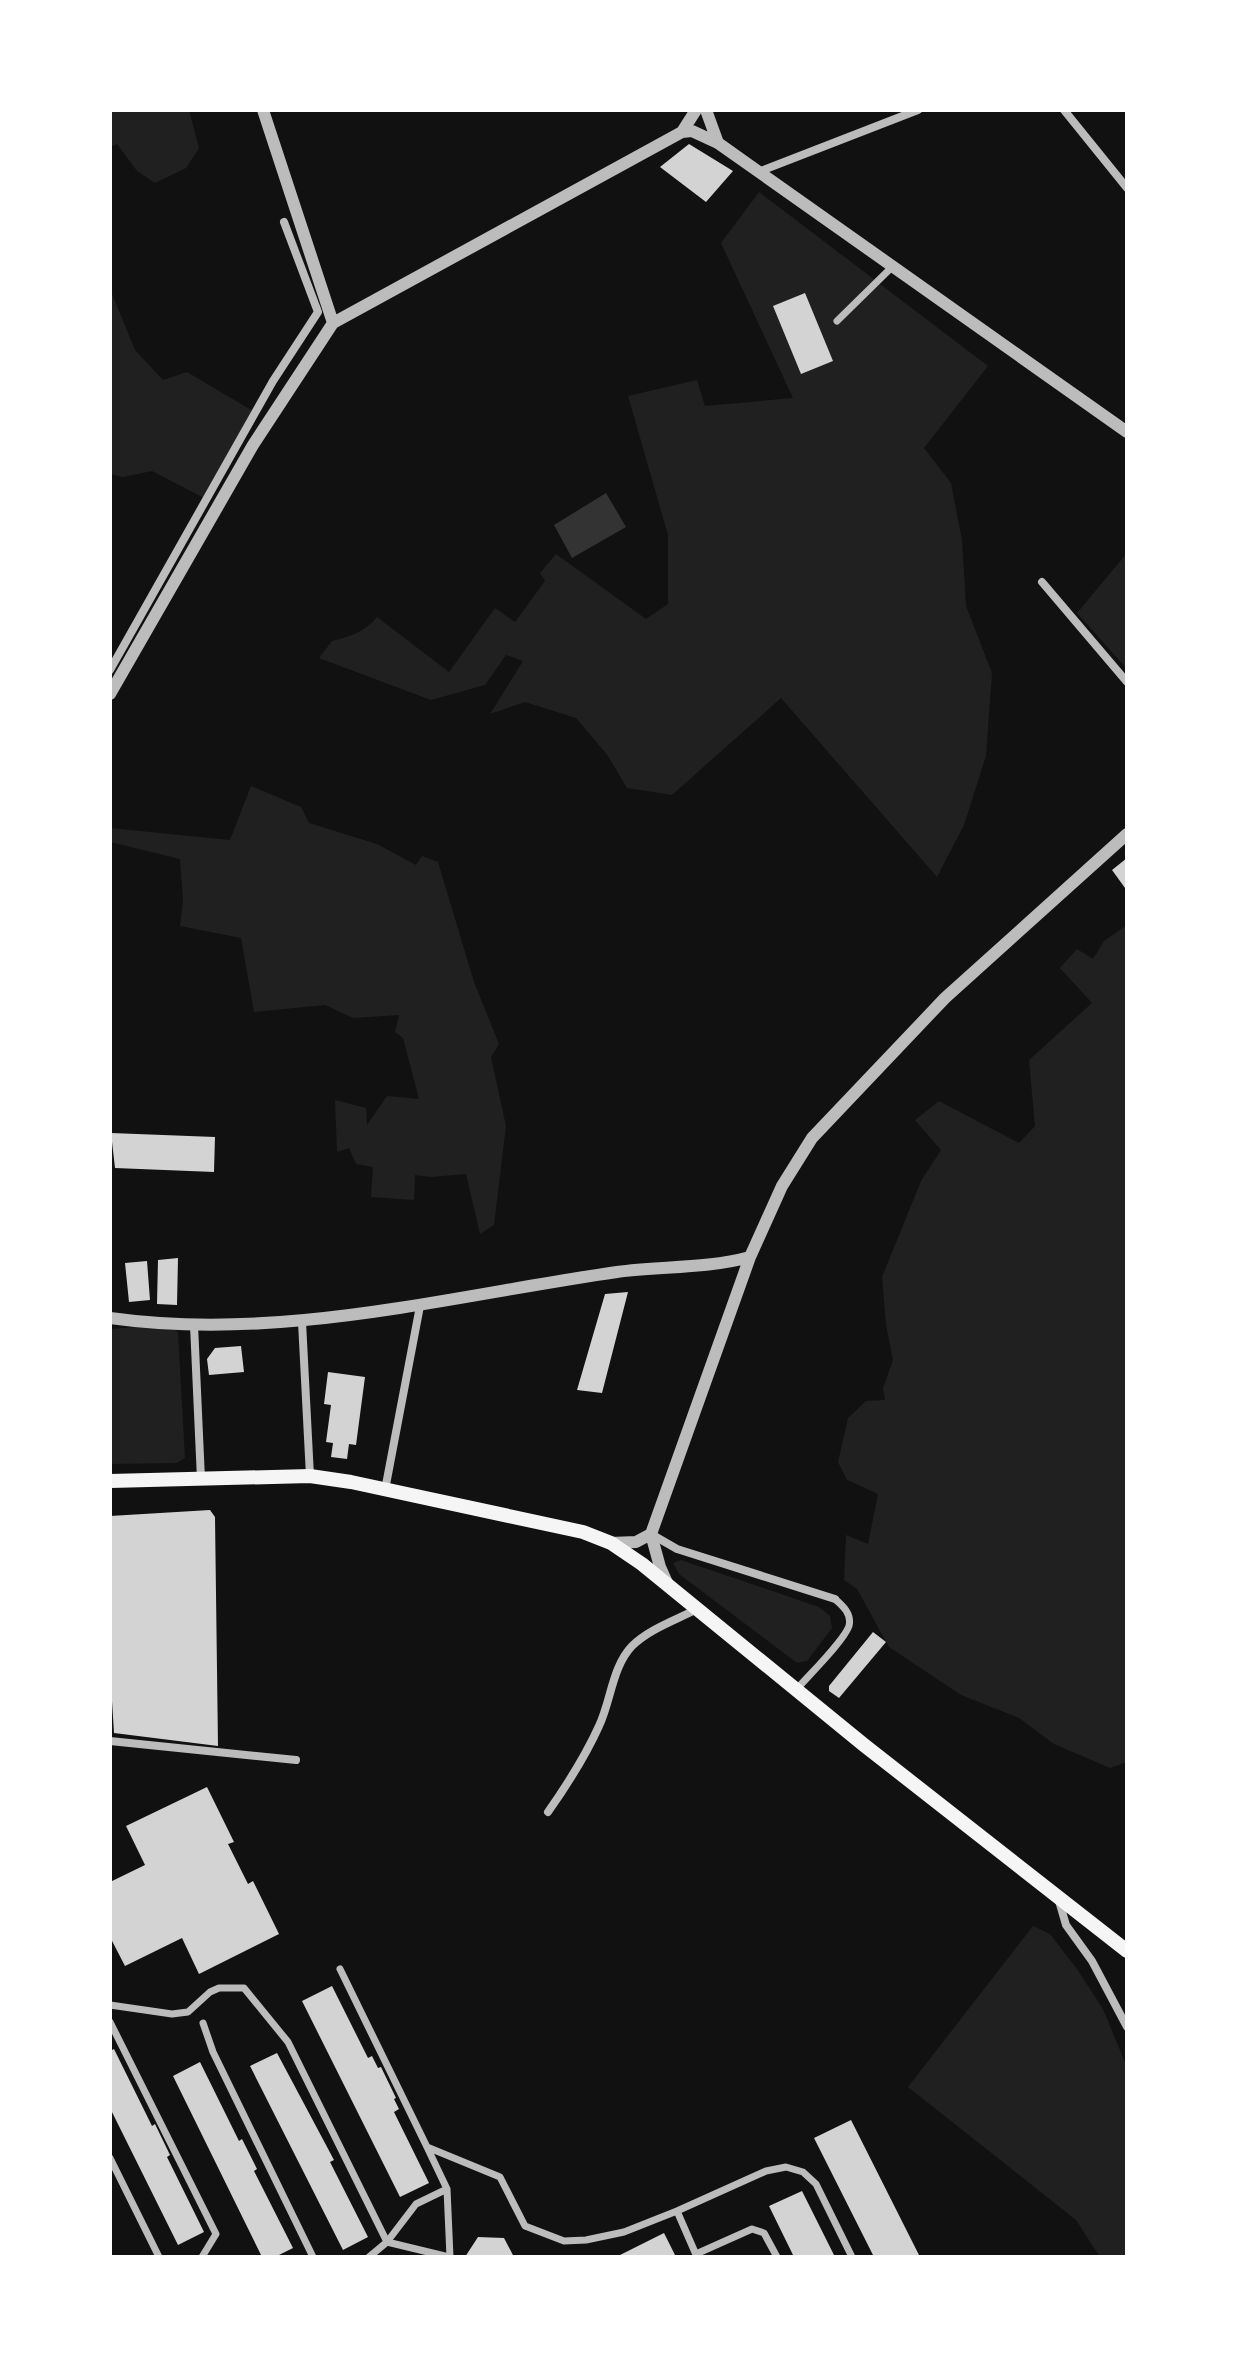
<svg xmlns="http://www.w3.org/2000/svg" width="1237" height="2367" viewBox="0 0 1237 2367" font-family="'Noto Sans',sans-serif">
	<rect width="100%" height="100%" fill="#111"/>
	<path fill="#202020" d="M110 110H189L199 148 186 168 155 183 137 171 117 144 110 147Z
		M759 192 988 366 924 448 951 483 962 540 966 606 992 673 986 756 964 825 937 877 781 698 672 795 627 788 608 756 576 718 525 702 490 714 523 661 506 655 485 685 431 700 319 658 332 641C352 636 364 632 377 617L449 672 495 608 515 622 545 581 540 573 556 554 646 619 668 604V535L628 396 697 380 705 406 793 398 721 243Z
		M110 289 135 350 163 380 187 372 253 411 204 498 152 471 123 477 110 474Z
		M1127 553V669L1077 613Z
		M251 786 301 807 309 823 377 844 416 865 422 856 438 862 474 982 499 1044 491 1057 506 1126 494 1225 480 1234 466 1174 431 1177 415 1175 414 1200 371 1197 373 1167 356 1164 349 1148 337 1152 335 1100 366 1108 367 1125 387 1096 419 1099 403 1038 395 1032 399 1015 353 1018 325 1005 254 1012 241 938 180 926 183 902 180 859 110 842V828L230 840Z
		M1127 925V1762L1110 1768 1054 1744 1019 1718 961 1695 889 1647 857 1589 844 1580 846 1535 868 1544 878 1494 847 1480 838 1462 848 1418 866 1401 885 1400 883 1388 893 1360 886 1325 882 1277 921 1181 941 1150 915 1120 939 1101 1019 1143 1035 1126 1029 1060 1092 1003 1060 968 1077 949 1093 959 1104 941Z
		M167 1325 174 1327 178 1333 185 1458 177 1463 110 1464V1329Z
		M681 1560 819 1607 830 1616 832 1628 807 1661 797 1663 679 1574 673 1563Z
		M1033 1926 1050 1934 1077 1969 1103 2009 1127 2067V2257H1100L1076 2220 908 2087Z"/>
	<path fill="#333" d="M606 493 626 527 572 558 554 525Z"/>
	<path fill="#d3d3d3" d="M689 144 733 171 706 202 660 167Z
		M805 293 833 361 801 374 773 306Z
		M1127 858V887L1125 888 1112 870Z
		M111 1133 215 1137 214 1172 115 1168Z
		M178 1258 177 1305 157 1304 158 1260Z
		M147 1261 150 1300 129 1302 125 1263Z
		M628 1292 602 1393 577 1390 605 1294Z
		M241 1346 244 1372 209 1375 207 1359 215 1348Z
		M328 1372 365 1377 356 1445 349 1444 347 1459 331 1457 333 1443 326 1442 331 1405 324 1404Z
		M210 1510 215 1517 218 1746 114 1733 110 1669V1516Z
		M873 1632 886 1642 839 1698 829 1691V1686Z
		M207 1787 234 1842 228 1844 248 1884 253 1881 279 1934 199 1974 182 1938 125 1966 110 1937V1882L145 1865 126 1826Z
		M332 1986 368 2058 372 2056 378 2068 381 2067 396 2098 394 2099 399 2109 394 2112 429 2183 400 2197 302 2001Z
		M114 2049 152 2126 155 2124 170 2155 167 2157 204 2232 178 2245 110 2108V2051Z
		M277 2053 334 2160 330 2162 368 2237 343 2250 250 2066Z
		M200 2062 239 2141 242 2139 257 2169 254 2171 293 2248 275 2257H262L173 2076Z
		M851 2120 920 2257H874L814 2138Z
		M802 2191 835 2257H794L769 2206Z
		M664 2233 676 2257H616Z
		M478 2237 504 2238 514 2257H465Z"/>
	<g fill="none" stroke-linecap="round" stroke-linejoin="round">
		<path stroke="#bcbcbc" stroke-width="7" d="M837 321 891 268
			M796 1690C808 1676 844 1641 849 1626 852 1614 843 1606 835 1599
			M340 1969 427 2147 500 2177 525 2226 564 2241 586 2240 624 2232 677 2211 766 2171 786 2167 803 2172 816 2184 852 2257
			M110 2005 172 2014 188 2012 210 1992 219 1988H244L288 2042 387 2242 449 2257
			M110 2022 216 2234 202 2257
			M203 2023 213 2052 313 2257
			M110 2158 159 2257
			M447 2189 450 2257
			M677 2211 697 2257
			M696 2254 752 2229 764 2233 777 2257
			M369 2257 387 2242 416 2204 447 2189 427 2147"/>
		<path stroke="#bcbcbc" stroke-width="8" d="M1064 110 1127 188
			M758 172 918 110
			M1042 582 1127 682
			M110 670 273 381 318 312 284 222
			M302 1322 310 1476
			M194 1325 201 1479
			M385 1490 420 1306
			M651 1534 677 1549 835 1599
			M110 1741 296 1760
			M548 1812C567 1785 585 1757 599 1726 611 1701 612 1667 632 1646 649 1629 676 1620 697 1609
			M1059 1901 1066 1925 1092 1961 1127 2027"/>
		<path stroke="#bcbcbc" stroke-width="12" d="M263 110 333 323
			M706 110 718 143
			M682 132 692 131 718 143 1127 432
			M110 694 253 445 333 323 682 132 696 110
			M110 1318C281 1342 449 1296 617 1272 661 1266 706 1269 750 1257
			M611 1543 636 1542 651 1534
			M668 1585 660 1567 651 1534 750 1257 782 1186 812 1138 945 998 1127 834"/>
		<path stroke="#f5f5f5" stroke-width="14" d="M110 1481 310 1476 351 1482 583 1532 611 1543 642 1564 864 1745 1127 1951"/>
	</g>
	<rect width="1237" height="2367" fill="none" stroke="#ffffff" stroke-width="224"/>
</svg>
